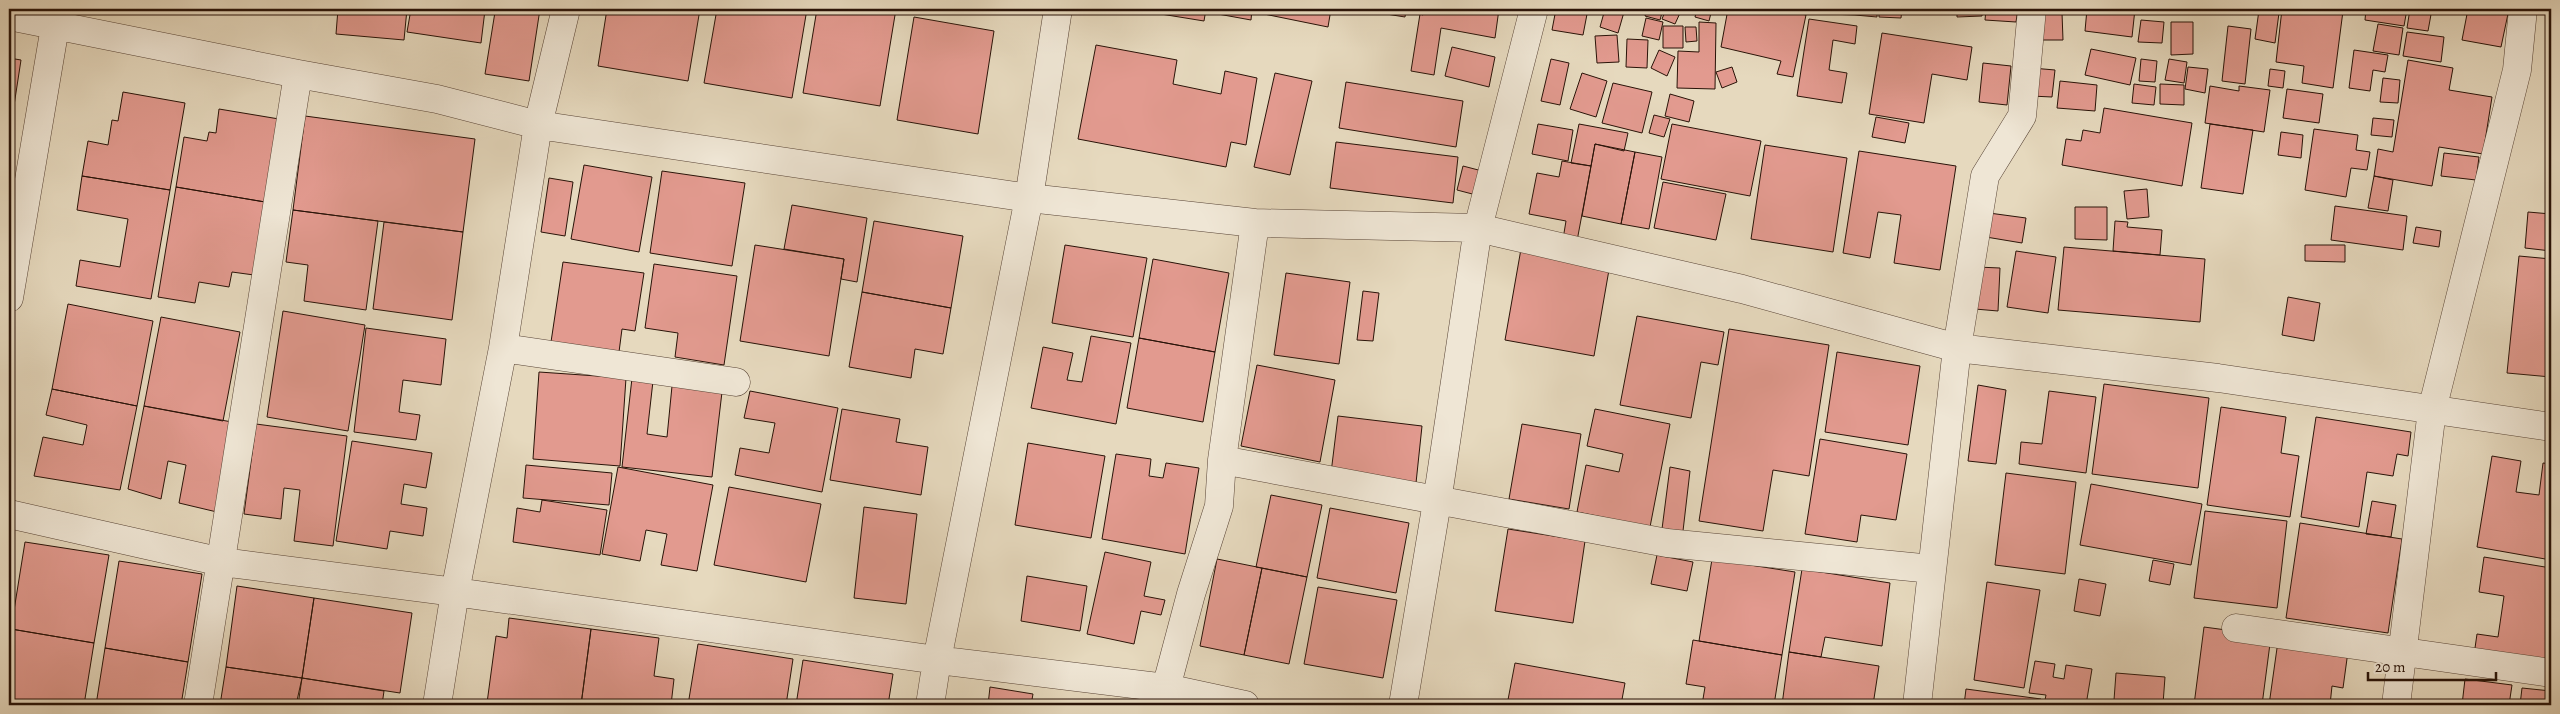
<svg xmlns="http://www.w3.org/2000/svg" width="2560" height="714" viewBox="0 0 2560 714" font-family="Alegreya,serif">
	<rect width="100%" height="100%" fill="#e6d9be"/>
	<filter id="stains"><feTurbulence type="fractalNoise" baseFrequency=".004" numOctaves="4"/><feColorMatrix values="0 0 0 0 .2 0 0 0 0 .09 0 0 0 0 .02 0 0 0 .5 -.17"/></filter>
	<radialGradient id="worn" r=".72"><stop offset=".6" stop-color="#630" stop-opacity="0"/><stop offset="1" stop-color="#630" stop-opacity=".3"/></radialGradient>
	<path fill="#e29a8f" stroke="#291308" d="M338 9H407L404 40 336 34Z
		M411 9H540L529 81 485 74 495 12 485 10 481 43 407 32Z
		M607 9H700L688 81 598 66Z
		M717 9H807L792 98 704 83Z
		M817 9H896L880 106 803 93Z
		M1130 9H1206L1204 21Z
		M1219 9H1252L1251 20 1218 14Z
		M1265 9H1331L1328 27 1264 14Z
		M1355 9H1406L1405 17Z
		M1424 9H1499L1495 38 1441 28 1434 75 1411 71 1420 14 1423 15Z
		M1556 9H1588L1583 35 1552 30Z
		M1605 9 1624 12 1618 33 1600 27Z
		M1647 9H1663L1660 20 1645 16Z
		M1666 9 1680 13 1675 24 1662 19Z
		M1697 9H1712L1709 21 1695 17Z
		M1728 9H1777L1806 15 1793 77 1777 74 1781 61 1721 47Z
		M1827 9H1856L1855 15 1827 14Z
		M1856 9H1877V17L1855 15Z
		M1879 9H1902L1901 18 1879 17Z
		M1957 9H1982V16L1957 17Z
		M1986 9H2018L2016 22 1985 20Z
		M2087 9H2135L2132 37 2085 31Z
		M2282 9H2358L2357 13 2343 11 2333 88 2302 83 2304 66 2276 62Z
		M2366 9H2407L2404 26 2365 20Z
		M2410 9H2432L2428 31 2407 28Z
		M2468 9H2509L2501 47 2462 40Z
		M2259 10 2279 13 2275 43 2255 39Z
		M2062 13 2063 40H2038V14Z
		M914 17 994 31 978 134 897 120Z
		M1646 18 1663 22 1659 40 1642 36Z
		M1809 19 1857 26 1855 44 1833 40 1829 70 1847 73 1842 103 1797 96Z
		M2141 20 2164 22 2162 43 2138 42Z
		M1699 22 1716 23 1715 89 1677 88 1678 51 1699 52Z
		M2171 22H2193V54L2171 55Z
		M2378 24 2403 28 2399 55 2373 51Z
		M1663 26H1683V48H1663Z
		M2228 26 2251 29 2245 84 2222 81Z
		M1685 27H1696L1697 41 1686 42Z
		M2407 32 2444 37 2441 62 2403 56Z
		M1882 33 1972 47 1967 80 1932 74 1924 123 1869 114Z
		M1617 35 1619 62 1597 63 1595 36Z
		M1627 39 1648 40 1647 68 1626 67Z
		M1096 45 1177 60 1173 84 1221 94 1225 71 1257 78 1246 145 1231 142 1226 167 1078 139Z
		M1452 47 1495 57 1489 87 1445 76Z
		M2091 49 2136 58 2130 85 2085 75Z
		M1659 50 1675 57 1667 76 1651 68Z
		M2354 50 2388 55 2385 72 2373 70 2370 91 2349 88Z
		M9 58 21 60 9 138Z
		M1551 59 1569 63 1560 105 1541 101Z
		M2141 59 2157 61 2155 82 2139 81Z
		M2169 59 2187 62 2184 83 2165 80Z
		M2408 60 2453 68 2449 90 2492 97 2483 154 2439 147 2432 186 2374 176 2378 149 2393 152Z
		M1983 63 2011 66 2007 105 1979 102Z
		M1732 67 1737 82 1722 88 1716 72Z
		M2188 67 2208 69 2205 93 2185 89Z
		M2032 68 2055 70 2052 97 2031 96Z
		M2270 69 2285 71 2283 88 2268 86Z
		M1275 73 1312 81 1290 175 1254 167Z
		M1582 73 1607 81 1596 117 1570 109Z
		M2383 78 2400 80 2398 103 2380 102Z
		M2060 81 2097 85 2095 111 2057 108Z
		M1346 82 1463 101 1456 147 1339 128Z
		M1613 83 1652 92 1642 133 1602 123Z
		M2134 84 2156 87 2154 105 2132 103Z
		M2160 84 2184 85V105L2160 104Z
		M2210 86 2239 91V86L2270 90 2264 132 2205 123Z
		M2287 89 2323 94 2319 123 2283 118Z
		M123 92 185 103 170 190 82 176 88 141 108 145 112 120 118 121Z
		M1670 94 1694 101 1689 122 1665 116Z
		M2104 108 2192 123 2182 186 2062 165 2066 139 2081 141 2083 130 2100 133Z
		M219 109 279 119 265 202 176 187 184 137 207 141 209 132 216 133Z
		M1654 115 1670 119 1664 137 1649 133Z
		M305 116 475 139 463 232 293 210Z
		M1876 117 1909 123 1905 143 1872 137Z
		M2373 118 2394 120 2392 137 2371 135Z
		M1538 124 1573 130 1568 161 1532 154Z
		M1579 124 1628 133 1624 151 1595 144 1591 166 1571 163Z
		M1672 124 1761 141 1750 196 1661 179Z
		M2210 124 2253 130 2243 194 2201 188Z
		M2314 129 2358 135 2356 150 2370 152 2367 170 2351 168 2346 197 2305 190Z
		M2281 132 2303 135 2301 158 2278 155Z
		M2551 137V169H2546Z
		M1336 142 1458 157 1453 203 1330 188Z
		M1595 144 1635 152 1621 224 1582 216Z
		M1765 145 1847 158 1833 252 1751 239Z
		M1859 151 1956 166 1940 270 1894 263 1901 215 1878 212 1870 258 1843 253Z
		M1635 152 1662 157 1649 229 1621 224Z
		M2444 153 2479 157 2476 180 2441 176Z
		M1562 161 1591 166 1577 241 1563 239 1566 221 1529 214 1537 173 1559 177Z
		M584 165 652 177 639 252 571 239Z
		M1463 166 1486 172 1480 196 1457 190Z
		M662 171 745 183 732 266 650 253Z
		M82 176 170 190 151 299 76 286 80 260 120 267 128 219 77 210Z
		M2374 176 2393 180 2388 211 2368 208Z
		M549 178 573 182 565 236 541 232Z
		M1663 182 1726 194 1716 240 1654 228Z
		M176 187 265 202 254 275 232 272 229 287 199 282 195 303 158 297Z
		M2147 189 2149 217 2127 219 2124 191Z
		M792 205 867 218 857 282 841 279 844 259 784 249Z
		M2335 206 2407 216 2403 250 2331 240Z
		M2075 207H2107V240L2075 239Z
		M293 210 378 221 366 310 304 301 308 265 286 262Z
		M2528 212 2551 214V251L2525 248Z
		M1989 213 2026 218 2022 243 1986 237Z
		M874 221 963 236 951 308 862 292Z
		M2115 221 2128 222 2127 227 2162 230 2160 255 2113 251Z
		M384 222 463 232 452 320 373 309Z
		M2416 227 2441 231 2439 247 2413 243Z
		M755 245 844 259 829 356 740 341Z
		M1065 245 1147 258 1133 337 1052 323Z
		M2305 245H2345V262L2305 261Z
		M2064 247 2205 259 2200 322 2058 310Z
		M1521 249 1610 264 1594 356 1505 340Z
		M2016 251 2056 257 2048 313 2007 307Z
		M2519 256 2551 259V377L2507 373Z
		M1153 259 1229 273 1215 352 1139 338Z
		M563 262 644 273 635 331 622 329 619 352 551 342Z
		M654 264 737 276 724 365 675 357 678 333 645 328Z
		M1977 267 2000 268 1998 311 1975 309Z
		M1286 273 1350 282 1339 364 1274 355Z
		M1363 291 1379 293 1373 341 1357 340Z
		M862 292 951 308 943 354 915 349 911 378 849 367Z
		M2288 297 2320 303 2314 341 2282 335Z
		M68 304 153 321 137 406 52 389Z
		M283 311 365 325 348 431 267 417Z
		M1637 316 1724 332 1718 365 1701 362 1691 418 1620 405Z
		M161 317 240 332 223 421 144 406Z
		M366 328 446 339 441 385 403 380 399 412 420 415 416 440 354 432Z
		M1729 329 1829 345 1809 476 1773 470 1763 531 1699 521Z
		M1091 336 1131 343 1116 424 1031 408 1043 347 1073 353 1067 380 1082 382Z
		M1139 338 1215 352 1203 422 1127 408Z
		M1837 352 1920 366 1908 445 1825 432Z
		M1257 365 1335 380 1320 462 1241 446Z
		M539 372 626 378 620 466 533 459Z
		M632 378 653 381 647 434 667 437 672 386 722 392 712 477 622 467Z
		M2104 384 2209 398 2198 488 2092 474Z
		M1978 385 2006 390 1996 464 1968 461Z
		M52 389 137 406 120 490 34 476 43 437 83 445 87 425 46 415Z
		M750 391 838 408 822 492 735 475 740 448 769 453 775 423 744 418Z
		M2049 391 2096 397 2086 473 2019 464 2021 442 2042 444Z
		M144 406 232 422 217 512 179 503 186 465 168 461 161 499 128 489Z
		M2221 407 2286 417 2281 453 2299 456 2290 517 2207 505Z
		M842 409 900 419 896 442 928 447 921 495 830 480Z
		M1595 409 1670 424 1650 527 1577 512 1586 465 1619 472 1623 454 1587 446Z
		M1338 416 1422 426 1416 483 1331 473Z
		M2316 417 2411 432 2408 456 2397 454 2393 476 2367 472 2359 527 2301 517Z
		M256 424 347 436 333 546 294 541 300 490 284 488 281 519 244 514Z
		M1522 424 1581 434 1569 509 1509 499Z
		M1820 439 1907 454 1896 520 1861 515 1857 542 1805 534Z
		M352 441 432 453 426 488 404 484 401 504 427 508 423 536 390 531 387 549 336 541Z
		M1028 443 1105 456 1091 538 1015 525Z
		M1116 454 1151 459 1149 476 1163 478 1166 463 1199 468 1185 554 1102 539Z
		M2492 456 2521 461 2516 492 2539 495 2543 463 2551 464V560L2477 547Z
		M526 465 612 473 609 505 523 498Z
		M618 467 713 485 697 571 661 565 667 534 646 530 640 561 602 554Z
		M1670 467 1690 471 1683 531 1662 529Z
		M2006 473 2076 482 2065 574 1995 565Z
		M2091 484 2202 504 2191 565 2080 545Z
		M729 487 821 504 806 582 714 565Z
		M1271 495 1322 505 1307 577 1256 567Z
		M542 500 607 510 600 555 513 542 517 508 540 512Z
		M2372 501 2396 505 2391 537 2366 534Z
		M864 507 917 514 906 604 854 598Z
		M1330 508 1409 523 1396 593 1317 578Z
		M2205 511 2287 521 2277 608 2194 598Z
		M2300 523 2402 539 2388 633 2286 618Z
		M1508 529 1585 541 1573 623 1495 611Z
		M25 542 109 555 94 643 11 629Z
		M1105 552 1151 562 1144 596 1165 600 1161 615 1141 611 1134 644 1087 634Z
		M1657 555 1693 562 1687 591 1651 584Z
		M2484 557 2551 568V668L2474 655 2477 634 2498 637 2504 596 2479 592Z
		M1217 559 1262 568 1244 655 1200 646Z
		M1712 559 1795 572 1782 655 1699 641Z
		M2153 560 2174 564 2170 585 2149 581Z
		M119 561 202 574 188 662 105 648Z
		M1262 568 1307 577 1289 664 1244 655Z
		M1802 569 1890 583 1882 646 1825 637 1821 657 1789 652Z
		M1027 576 1087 586 1080 631 1021 621Z
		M2079 579 2106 584 2100 616 2074 611Z
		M1987 582 2040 590 2024 688 1974 680Z
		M237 586 314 598 302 678 226 667Z
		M1318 587 1397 600 1383 678 1304 664Z
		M314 598 412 613 400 693 302 678Z
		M509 618 591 629 581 705H506L487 703 496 636 507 638Z
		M2204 627 2271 636 2262 705H2194Z
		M11 629 94 643 84 705H9Z
		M591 629 659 638 654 676 674 679 671 705H581Z
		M2279 634 2349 644 2343 688 2332 686 2330 705H2269Z
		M1693 640 1782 655 1774 705H1702L1705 687 1686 684Z
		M698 644 793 659 786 705H688Z
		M105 648 188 662 181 705H96Z
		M1789 652 1879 666 1873 705H1782Z
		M803 660 893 674 888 705H796Z
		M2035 661 2055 664 2053 677 2064 679 2066 665 2092 669 2086 705H2044L2046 695 2029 693Z
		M1515 663 1625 683 1621 705H1507Z
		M226 667 302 678 296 705H220Z
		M2116 673 2165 677 2163 704 2114 700Z
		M302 678 384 691 382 705H298Z
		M2465 679 2512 685 2509 705H2462Z
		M990 687 1033 694 1031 705H988Z
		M2522 688 2551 691V705H2520Z
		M1966 689 2041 699 2040 705H1964Z"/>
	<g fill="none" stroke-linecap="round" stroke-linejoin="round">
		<defs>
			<path id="minor" d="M9 16 298 74 437 99 538 125 1029 198 1255 223 1478 228 1742 289 1957 348 2218 378 2551 427
				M9 298 58 9
				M503 348 736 382
				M1222 460 1667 543 1932 569
				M9 514 222 562 455 592 937 660 1166 688 1245 705
				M2236 628 2551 673
				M198 705 298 74
				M437 705 455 592 503 348 538 125 566 9
				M930 705 937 660 1029 198 1058 9
				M1168 705 1166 688 1191 594 1219 506 1222 460 1255 223
				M1403 705 1437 502 1478 228 1534 9
				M1917 705 1957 348 1985 176 2022 116 2032 9
				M2396 705 2432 410 2517 70 2523 9"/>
		</defs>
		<use href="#minor" stroke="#584436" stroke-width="29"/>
		<use href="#minor" stroke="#efe6d5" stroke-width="28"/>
	</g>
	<rect width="2560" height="714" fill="none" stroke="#e6d9be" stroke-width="30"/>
	<rect x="10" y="10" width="2540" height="694" fill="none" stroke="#291308" stroke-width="2.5"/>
	<rect x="15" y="15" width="2530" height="684" fill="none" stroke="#291308"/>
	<path d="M2368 672v8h128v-8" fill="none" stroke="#291308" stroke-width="2.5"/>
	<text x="2375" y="672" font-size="15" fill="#291308" stroke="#efe6d5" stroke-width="4" paint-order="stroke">20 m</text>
	<rect width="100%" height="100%" filter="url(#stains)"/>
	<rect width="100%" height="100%" fill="url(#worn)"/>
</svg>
